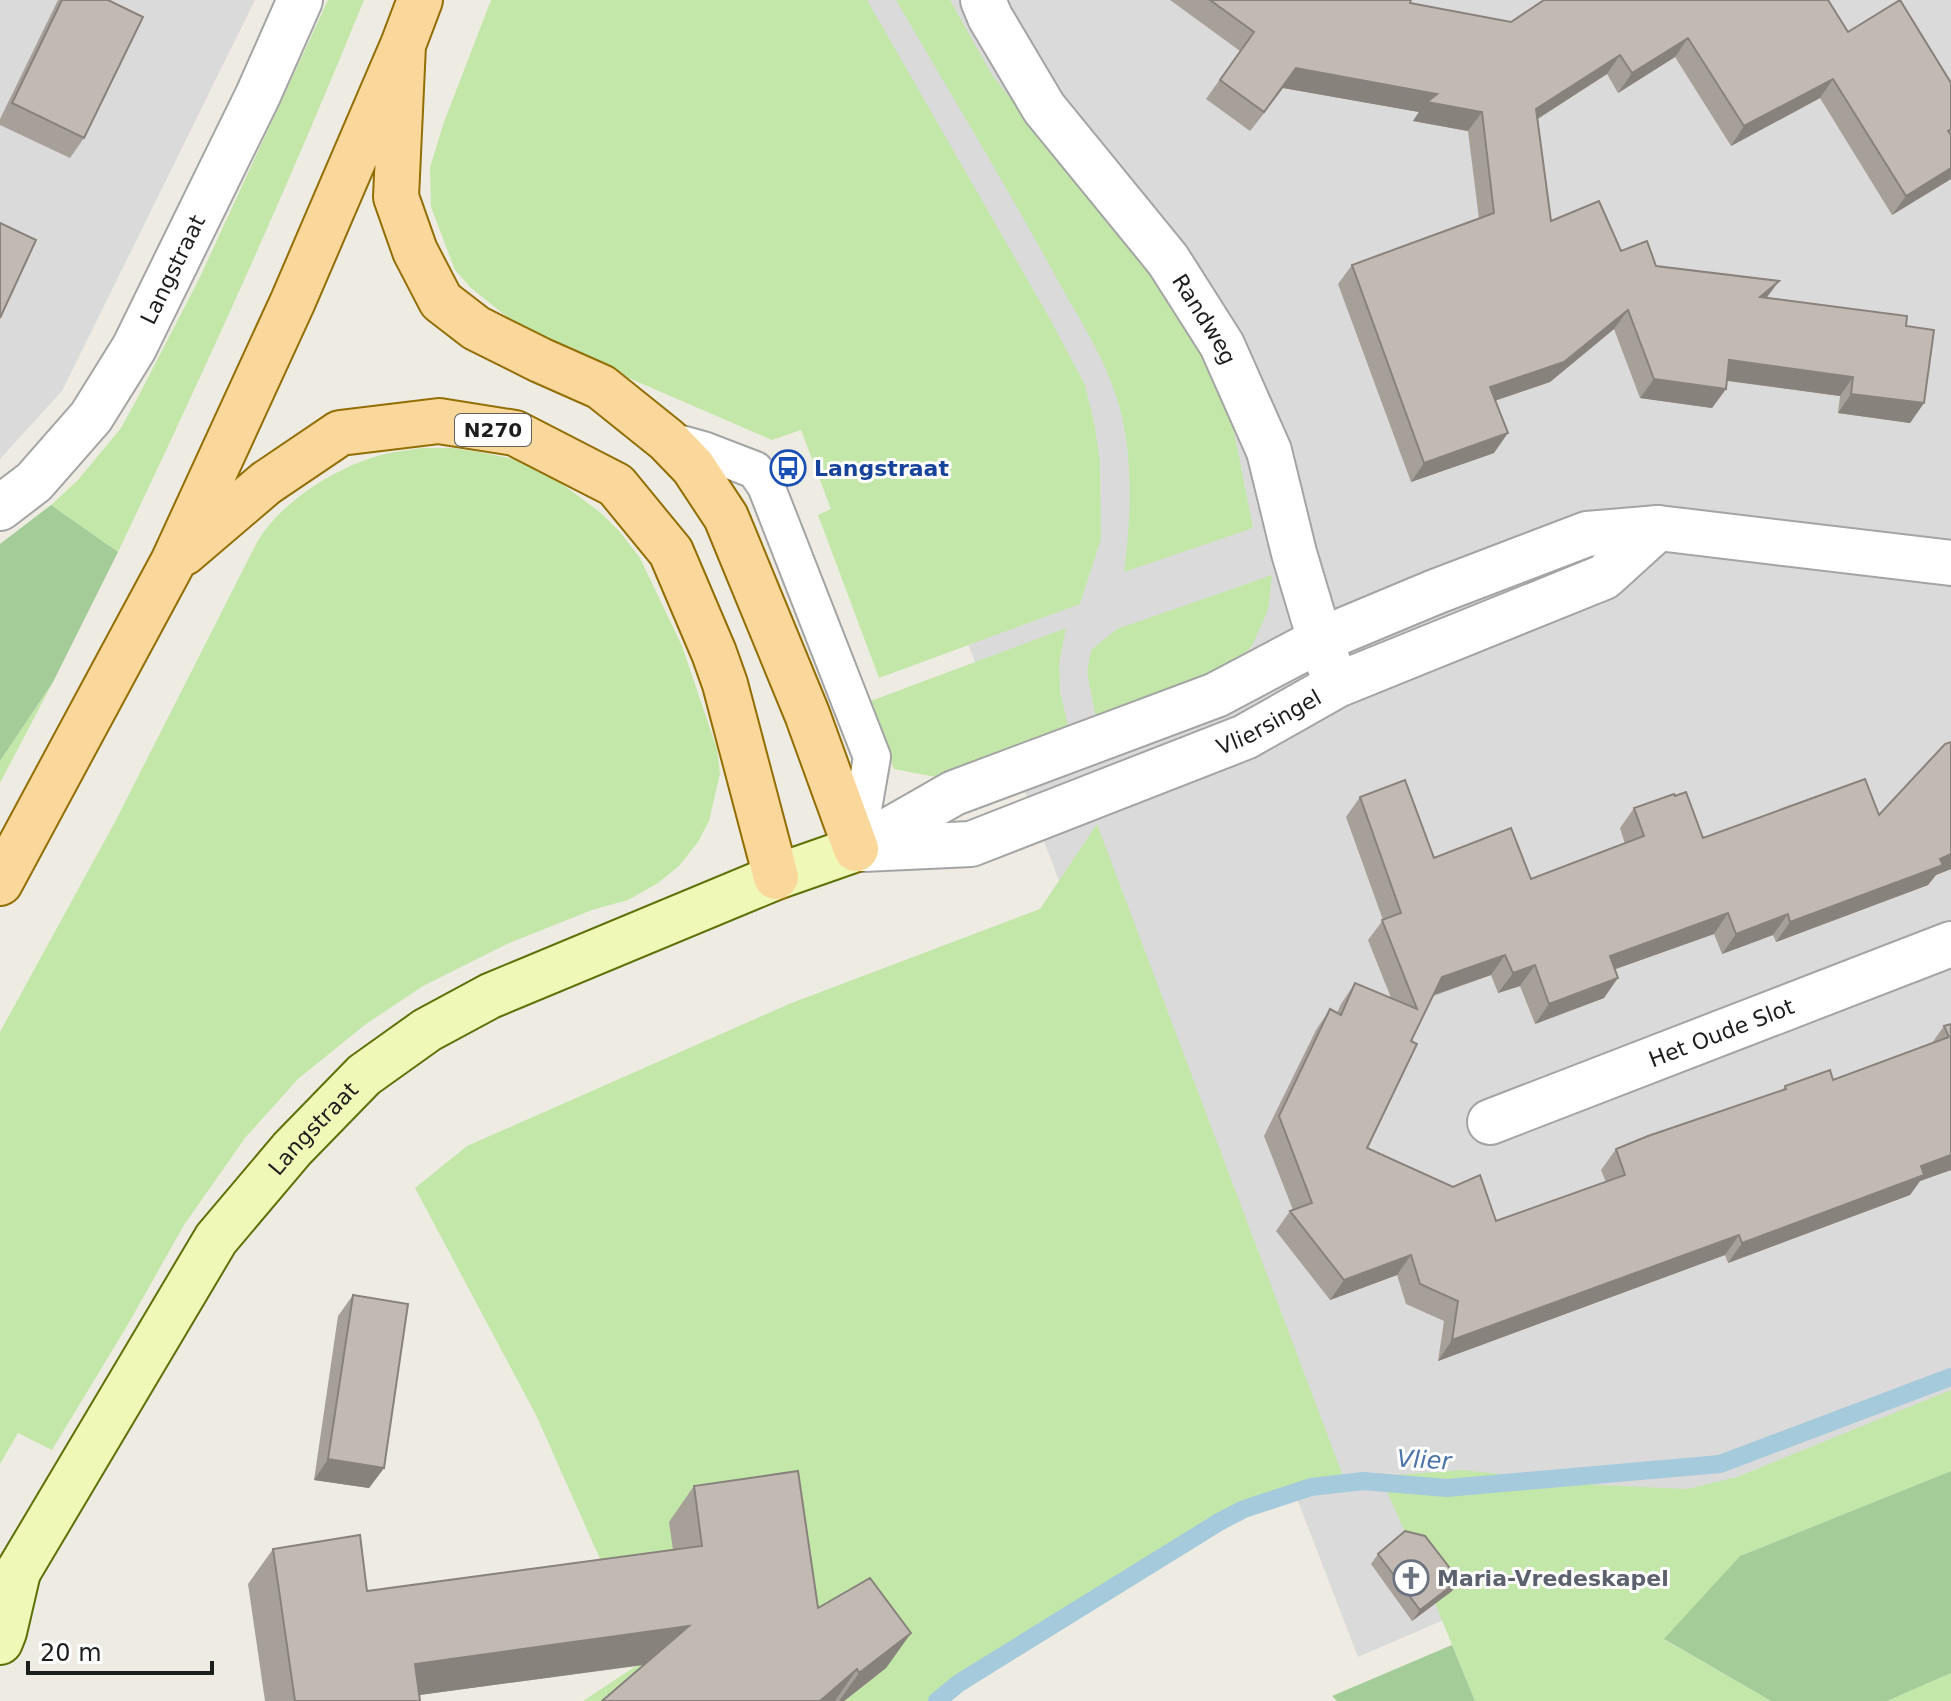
<svg xmlns="http://www.w3.org/2000/svg" width="1951" height="1701" viewBox="0 0 1951 1701" font-family="'DejaVu Sans',sans-serif">
	<rect width="100%" height="100%" fill="#eeebe3"/>
	<path fill="#dbdada" d="M0 0H255L62 391 0 459Z
		M720 0H1951V1400L1358 1657Z"/>
	<path fill="#c3e7a9" d="M328 0H364C288 187 205 370 118 552L51 505 78 480 121 428 138 397 200 277Z
		M491 0H867L1050 319 1085 385 1095 427 1100 462 1101 539 1080 604 879 678 818 515 831 509 801 430 772 440 617 373 511 320 471 288 455 270 431 207 430 167 444 122Z
		M896 0H950L992 75 1176 309 1206 360 1231 416 1253 528 1124 572C1130 526 1133 474 1124 427 1115 373 1083 326 1057 279 1006 185 950 93 896 0Z
		M422 448H453L484 453 518 460 546 472 601 513 620 532 640 558 682 646 717 749 720 774 709 821 698 842 679 866 658 883 628 900 592 910 507 944 423 986 366 1024 298 1079 245 1138 184 1225 127 1326 52 1450 18 1433 0 1464V1032L116 820 250 556C255 547 259 537 266 529 292 495 343 464 385 454 397 451 410 450 422 448Z
		M1272 575 1268 610 1252 646 1216 682 1097 724 1087 672 1091 650 1117 629Z
		M1066 628 1059 664 1060 692 1071 738 972 773 936 777 894 769 868 702Z
		M53 682 0 783V761Z
		M1097 824 1346 1484 1303 1495 1238 1518 972 1683 949 1701H583L645 1660 536 1415 415 1188 467 1146 789 1004 1040 909Z
		M1951 1390V1471L1740 1556 1665 1640 1771 1701H1475L1417 1559 1380 1476 1463 1470 1598 1485 1687 1489 1737 1477Z
		M1951 1673V1701H1887Z"/>
	<path fill="#a3cc98" d="M51 505 118 552 53 682 0 761V544Z
		M1951 1471V1673L1887 1701H1771L1664 1639 1740 1556Z
		M1452 1645 1475 1701H1337L1332 1696Z"/>
	<g fill="none" stroke-linecap="round" stroke-linejoin="round">
		<path stroke="#a4cadb" stroke-width="18" d="M937 1701 959 1683 1219 1522 1244 1509 1311 1487 1363 1481 1447 1488 1720 1464 1951 1377"/>
		<defs>
			<path id="lane" d="M667 440 703 450 755 470 766 486 872 757 856 849"/>
			<g id="street">
				<path id="s1" d="M983 0 990 17 1044 108 1168 260 1222 345 1269 451 1294 553 1320 640 1330 667"/>
				<path id="s2" d="M0 508 34 482 91 417 134 348 258 95 300 0"/>
				<path d="M856 849 954 793 1216 695 1320 640 1435 592 1587 534 1658 528 1951 563"/>
				<path id="s3" d="M863 849 971 844 1245 737 1337 685 1604 577 1658 528"/>
				<path id="s4" d="M1490 1122 1951 944"/>
			</g>
			<g id="secondary">
				<path id="s5" d="M0 1590 18 1572 216 1239 292 1149 364 1075 427 1030 490 996 776 877 856 849"/>
				<path d="M0 1642 4 1632 18 1572"/>
			</g>
			<path id="primary" d="M403 45 396 197 415 251 441 301 476 328 540 360 601 387 667 440 693 467 726 517 807 714 856 849
				M184 553 266 483 340 433 439 421 515 433 616 485 671 552 714 653 725 684 776 877
				M0 883 173 562 293 301 403 45 420 0"/>
		</defs>
		<use href="#lane" stroke="#a4a4a4" stroke-width="40"/>
		<use href="#street" stroke="#a4a4a4" stroke-width="48"/>
		<use href="#secondary" stroke="#5d7107" stroke-width="48"/>
		<use href="#primary" stroke="#926e03" stroke-width="48"/>
		<use href="#lane" stroke="#fff" stroke-width="36"/>
		<use href="#street" stroke="#fff" stroke-width="44"/>
		<use href="#secondary" stroke="#eff8b7" stroke-width="44"/>
		<use href="#primary" stroke="#fad89c" stroke-width="44"/>
	</g>
	<path fill="#a7a099" d="M58 0H108L84 138 70 158 0 125V119Z
		M1170 0H1411L1410 3 1511 22 1848 32 1951 83V179L1892 215 1820 98 1731 146 1675 57 1618 93 1607 74 1538 119 1551 221 1656 266 1767 298 1906 326 1924 403 1910 423 1838 413 1840 396 1727 381 1726 389 1712 408 1640 398 1614 329 1550 382 1495 400 1494 453 1411 482 1338 284 1352 265 1479 219 1468 131 1413 121 1419 112 1283 88 1250 131 1206 99 1240 51Z
		M1951 742V869L1936 875 1928 885 1776 942 1773 935 1722 954 1714 934 1615 969 1604 998 1535 1024 1520 986 1498 993 1491 975 1433 996 1411 1041 1367 1148 1496 1221 1606 1182 1601 1170 1616 1149 1782 1091 1785 1086 1833 1080 1932 1043 1944 1026 1951 1024V1170L1920 1181 1910 1195 1728 1263 1725 1255 1438 1361 1444 1321 1406 1304 1397 1275 1330 1300 1276 1231 1290 1211 1293 1210 1264 1136 1316 1030 1330 1009 1337 1013 1341 1004 1355 983 1391 998 1368 940 1383 920 1346 817 1360 797 1434 858 1531 879 1625 844 1620 828 1634 808 1703 838 1879 815Z
		M353 1295 384 1468 369 1488 314 1480 338 1316Z
		M694 1486 818 1608 911 1633 886 1668 844 1701H602L644 1665 419 1695 420 1701H265L248 1584 273 1549 367 1591 673 1550 669 1522Z
		M1378 1554 1459 1580 1452 1591 1412 1621 1371 1564Z"/>
	<path fill="#88827d" d="M1688 38 1675 57 1618 93 1632 73Z
		M1620 55 1607 74 1523 128 1536 109Z
		M1296 68 1437 94 1482 112 1468 131 1413 121 1419 112 1283 88 1250 131Z
		M1833 79 1820 98 1731 146 1744 126Z
		M1951 168V179L1892 215 1906 196Z
		M1779 281 1765 300 1760 297Z
		M1628 310 1614 329 1550 382 1477 407 1490 387Z
		M1729 360 1853 377 1840 396 1715 379Z
		M1654 379 1726 389 1712 408 1640 398Z
		M1851 394 1924 403 1910 423 1838 413Z
		M1508 433 1494 453 1411 482 1424 463Z
		M1951 854V869L1936 875 1928 885 1776 942 1790 922Z
		M1728 913 1714 934 1596 976 1610 956Z
		M1788 914 1773 935 1722 954 1736 934Z
		M1505 955 1491 975 1428 997 1442 977Z
		M1535 965 1520 986 1498 993 1513 973Z
		M1618 978 1604 998 1535 1024 1549 1004Z
		M1951 1155V1170L1920 1181 1910 1195 1728 1263 1742 1243 1921 1166Z
		M1739 1235 1725 1255 1438 1361 1452 1340Z
		M1411 1255 1397 1275 1330 1300 1344 1280Z
		M328 1459 384 1468 369 1488 314 1480Z
		M1459 1580 1452 1591 1412 1621 1420 1610Z
		M689 1626 664 1662 390 1699 415 1664Z
		M911 1633 886 1668 844 1701H839L859 1673Z
		M857 1669 835 1701H820Z"/>
	<path fill="#c2bab2" stroke="#88827d" stroke-width="2" d="M62 0H108L143 17 84 138 12 103Z
		M1210 0H1411L1410 3 1511 22 1544 0H1828L1848 32 1900 0 1951 83V129L1948 131 1951 135V168L1906 196 1833 79 1744 126 1688 38 1632 73 1620 55 1536 109 1551 221 1599 201 1621 251 1647 241 1656 266 1779 281 1760 297 1907 316 1906 326 1934 330 1924 403 1851 394 1853 377 1729 360 1726 389 1654 379 1628 310 1564 362 1490 387 1508 433 1424 463 1352 265 1494 213 1482 112 1427 102 1437 94 1296 68 1264 112 1220 80 1254 32Z
		M0 223 36 240 0 318Z
		M1951 742V854L1940 859 1943 865 1790 922 1788 914 1736 934 1728 913 1610 956 1618 978 1549 1004 1535 965 1513 973 1505 955 1442 977 1411 1041 1417 1044 1367 1148 1453 1187 1480 1175 1496 1221 1625 1175 1616 1149 1648 1136 1786 1089 1785 1086 1830 1070 1833 1080 1949 1037 1944 1026 1951 1024V1155L1921 1166 1924 1175 1742 1243 1739 1235 1452 1340 1458 1301 1420 1284 1411 1255 1344 1280 1290 1211 1312 1203 1279 1116 1330 1009 1341 1015 1355 983 1417 1009 1382 920 1401 913 1360 797 1405 780 1434 858 1511 828 1531 879 1644 836 1634 808 1674 794 1675 796 1686 792 1703 838 1865 779 1879 815 1945 744Z
		M353 1295 408 1304 384 1468 328 1459Z
		M798 1471 818 1608 870 1578 911 1633 859 1673 857 1669 820 1701H602L689 1626 415 1664 420 1701H295L273 1549 360 1535 367 1591 702 1546 694 1486Z
		M1405 1531 1425 1536 1459 1580 1420 1610 1378 1554Z"/>
	<defs>
		<symbol id="bus-ring" viewBox="-11 -11 22 22"><circle r="9.5" fill="#fff" stroke="#1a4fb4" stroke-width="1.5"/><path d="M-5-6H5V4H4V6H2V4H-2V6H-4V4H-5ZM-3.5-4V0h7V-4ZM-3.5 1.2v1.5H-2V1.2ZM2 1.2v1.5H3.5V1.2Z" fill="#1a4fb4"/></symbol>
		<symbol id="church-ring" viewBox="-11 -11 22 22"><circle r="9.5" fill="#fff" stroke="#6b7280" stroke-width="1.5"/><path d="M-1.2-6h2.4v3.5h3.3v2.4h-3.3V6h-2.4V-.1h-3.3v-2.4h3.3Z" fill="#6b7280"/></symbol>
	</defs>
	<g fill-rule="evenodd">
		<use href="#bus-ring" x="768" y="448" width="40" height="40"/>
		<use href="#church-ring" x="1391" y="1558" width="40" height="40"/>
	</g>
	<g text-anchor="middle" stroke-width="6" stroke-linejoin="round" paint-order="stroke">
		<rect fill="#fff" stroke="#616161" stroke-width="2" x="455" y="414" width="76" height="32" rx="6"/>
		<g font-size="20" font-weight="bold" fill="#1d1d1d">
			<text x="493" y="437">N270</text>
		</g>
		<g font-size="22" fill="#1d1d1d" stroke="#fff">
			<text dy="8" stroke="none"><textPath href="#s2" startOffset="298">Langstraat</textPath></text>
			<text dy="8" stroke="none"><textPath href="#s1" startOffset="390">Randweg</textPath></text>
			<text dy="8" stroke="none"><textPath href="#s3" startOffset="430">Vliersingel</textPath></text>
			<text dy="8" stroke="none"><textPath href="#s4" startOffset="248">Het Oude Slot</textPath></text>
			<text dy="8" stroke="none"><textPath href="#s5" startOffset="560">Langstraat</textPath></text>
		</g>
		<g font-size="22" font-weight="bold" fill="#164399" stroke="#fff" text-anchor="start">
			<text x="814" y="476">Langstraat</text>
		</g>
		<g font-size="22" font-weight="bold" fill="#5b616d" stroke="#fff" text-anchor="start">
			<text x="1437" y="1586">Maria-Vredeskapel</text>
		</g>
		<g font-size="24" font-style="italic" fill="#4c73aa" stroke="#fff">
			<text transform="translate(1424 1460) rotate(3)" y="8">Vlier</text>
		</g>
	</g>
	<path d="M28 1661v12h184v-12" fill="none" stroke="#1d1d1d" stroke-width="4"/>
	<text x="40" y="1661" font-size="24" fill="#1d1d1d" stroke="#ffffff" stroke-width="6" paint-order="stroke">20 m</text>
</svg>
